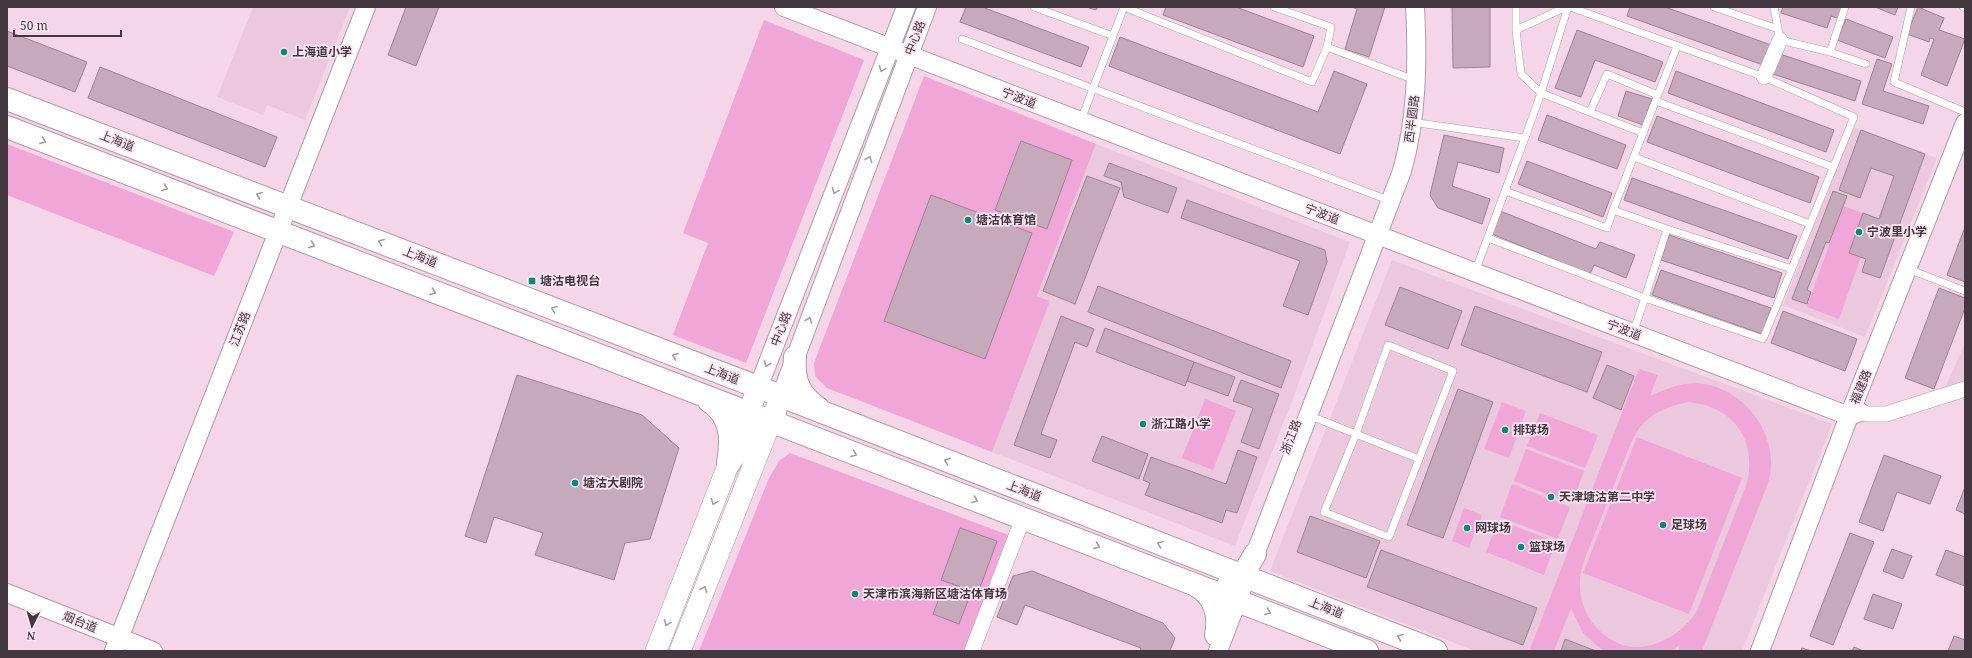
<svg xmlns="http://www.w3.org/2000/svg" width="1972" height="658" viewBox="0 0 1972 658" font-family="'Noto Serif','Noto Sans SC',serif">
	<rect width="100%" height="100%" fill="#f4d6e8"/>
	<path fill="#ecc8de" d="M253 7H350L305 120 267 105 263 115 217 97Z
		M1853 127 1937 158 1865 337 1783 305Z
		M1096 144 1350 242 1294 396 1235 546 992 452 1050 301 1037 296Z
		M1392 260 1832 424 1742 651H1475L1270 571Z
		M1965 343V390L1940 399Z"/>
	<path fill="#f0a6d6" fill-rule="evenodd" d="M764 20 864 60 746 363 673 335 708 243 683 233Z
		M924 76 1096 144 1037 296 1050 301 992 452 827 388 815 376 814 363Z
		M7 144 234 232 214 276 7 195Z
		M1843 206 1863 213 1849 253 1861 257 1839 319 1807 307Z
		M1639 369 1658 375 1650 396C1661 391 1673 386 1685 384 1730 377 1773 421 1771 465 1771 472 1769 479 1767 486L1702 651H1678L1680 645 1671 651H1603L1583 633 1571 608 1554 651H1535L1530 649ZM1688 402C1733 406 1757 439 1747 483L1697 611C1684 631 1661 647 1636 647 1623 647 1611 641 1601 632 1586 619 1579 600 1580 580 1581 564 1590 547 1596 531 1608 500 1620 469 1633 438 1647 414 1662 408 1688 402Z
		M1205 399 1236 411 1213 470 1182 458Z
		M1502 402 1526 411 1509 458 1484 449Z
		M1540 413 1598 435 1585 468 1527 446Z
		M1637 437 1742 478 1689 614 1583 573Z
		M1526 449 1584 471 1572 504 1514 481Z
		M790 453 1011 536 967 651H699L769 478 779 461Z
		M1512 484 1570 507 1558 539 1500 517Z
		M1464 508 1482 515 1469 548 1452 541Z
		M1498 520 1556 542 1544 575 1486 552Z"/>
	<path fill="#c6aabb" stroke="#9d8293" d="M406 7H439L416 66 388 55Z
		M966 7H982L1089 47 1081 67 960 22Z
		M1086 7H1098L1096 10Z
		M1166 7H1236L1314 36 1303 67 1163 15Z
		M1352 7H1385L1369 57 1345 49 1357 9Z
		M1452 7H1490V67L1453 68Z
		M1630 7H1665L1771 45 1763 65 1627 16Z
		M1783 7H1844L1840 19 1831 16 1827 28 1781 13Z
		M1875 7H1898L1895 15Z
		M1918 7 1944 18 1939 30 1965 39 1947 86 1921 75 1934 39 1930 38 1929 42 1907 34Z
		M1846 19 1893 37 1885 58 1837 40Z
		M1577 30 1663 62 1655 82 1595 60 1581 97 1555 88Z
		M7 31 87 62 75 92 7 66Z
		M1120 37 1318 112 1334 71 1367 84 1340 154 1109 66Z
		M1777 53 1861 81 1855 101 1770 73Z
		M1877 59 1892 64 1883 91 1929 106 1923 124 1862 104Z
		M100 67 277 137 265 167 88 98Z
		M1676 71 1834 130 1826 152 1668 93Z
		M1626 91 1652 99 1643 125 1618 116Z
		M1547 115 1626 145 1617 169 1538 140Z
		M1657 116 1819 177 1810 203 1647 142Z
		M1861 130 1925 154 1880 278 1862 272 1866 259 1849 253 1863 213 1879 219 1894 176 1871 168 1860 198 1839 190Z
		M1444 135 1504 148 1499 173 1458 162 1452 186 1490 199 1482 224 1438 208 1430 195Z
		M1021 141 1072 160 1047 229 995 210Z
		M1527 161 1612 193 1603 217 1518 184Z
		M1109 163 1177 188 1168 213 1124 197 1121 182 1104 176Z
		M1087 176 1120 188 1075 304 1043 291Z
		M1632 178 1797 236 1788 259 1624 200Z
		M1833 191 1847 196 1829 243 1826 242 1807 290 1811 292 1807 304 1792 299Z
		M931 195 1032 233 985 359 884 321Z
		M1187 200 1325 250 1327 262 1308 315 1283 306 1300 261 1181 218Z
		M1500 211 1596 249 1600 242 1635 255 1626 278 1594 265 1590 274 1492 234Z
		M1965 227V282L1947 275Z
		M1669 235 1782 273 1774 298 1661 260Z
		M1661 270 1771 308 1762 334 1652 295Z
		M1098 286 1291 361 1281 388 1088 312Z
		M1400 287 1462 311 1448 349 1385 325Z
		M1939 288 1965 298V308L1934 389 1905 378Z
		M1475 306 1602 352 1587 392 1461 345Z
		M1783 311 1857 339 1845 371 1771 343Z
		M1061 316 1094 329 1087 347 1075 342 1041 434 1057 440 1050 458 1014 445Z
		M1105 328 1194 362 1185 386 1096 352Z
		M1194 362 1235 377 1228 396 1187 381Z
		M1607 365 1634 376 1621 410 1593 398Z
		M517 375 642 415 679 448 650 539 625 543 614 580 535 555 543 533 494 517 486 543 465 536Z
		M1241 380 1279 394 1259 449 1241 442 1253 408 1233 401Z
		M1458 389 1493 402 1443 538 1407 525Z
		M1102 436 1148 454 1139 479 1092 461Z
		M1238 450 1257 457 1237 513 1226 510 1222 523 1145 495 1150 483 1143 480 1151 457 1226 484Z
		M1884 455 1941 476 1930 504 1897 492 1883 531 1859 522Z
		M1965 487V514L1956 510Z
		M1310 516 1380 541 1366 578 1297 552Z
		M960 528 997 541 978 593 941 580Z
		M1850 533 1874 542 1833 645 1810 636Z
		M1892 549 1912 556 1903 579 1883 571Z
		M1381 550 1537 608 1523 645 1367 587Z
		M1946 550 1965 557V586L1936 575Z
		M1032 571 1163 623 1175 638 1170 651H1140L1141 648 1025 605 1017 625 997 617 1013 576Z
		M943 588 969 598 959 624 933 614Z
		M1873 594 1902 604 1893 629 1864 619Z
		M1954 636 1965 640V651H1948Z
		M1565 639 1596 651H1561Z
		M1854 647 1863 651H1852Z
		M1802 648 1811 651H1801Z"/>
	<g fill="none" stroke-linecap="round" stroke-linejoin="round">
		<defs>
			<path id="service" d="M1034 7 1113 36
				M1274 7 1331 27 1327 47 1407 77
				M1516 7V30
				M1566 7 1516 30 1521 74 1541 93 1643 133
				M1570 7 1764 77 1854 117 1763 339 1645 298 1633 333
				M1714 7 1778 29
				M1774 7 1780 40 1830 52 1866 64
				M1911 7 1894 82 1965 112
				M1963 7 1965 8
				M962 39 1383 198
				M1830 52 1845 7
				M1656 101 1833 167
				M1084 112 1124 7 1312 82 1327 47
				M1590 112 1607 74 1658 95
				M1411 122 1525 138 1541 93 1568 7
				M1525 138 1505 191 1607 228 1613 210
				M1634 157 1810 224
				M1667 229 1792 269
				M1488 238 1645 298 1667 229 1613 210 1677 46
				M1908 269 1965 291
				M1475 272 1505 191
				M1308 415 1419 459 1453 371 1388 345 1356 434 1324 512 1389 537 1419 459"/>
			<path id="minor" d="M1764 77 1780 40
				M1854 405 1860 412 1868 414H1886L1965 389
				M972 651 1023 518"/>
			<path id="tertiary" d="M784 7 1849 416 1860 412
				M758 388 906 7
				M781 396 927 7
				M7 593 153 651
				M114 651 366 7
				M1218 651 1402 171C1417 118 1418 63 1415 7
				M1760 651 1849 416 1965 123"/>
			<path id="secondary" d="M656 651 758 388
				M680 651 777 406"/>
			<path id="primary" d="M7 99 781 396 1436 651
				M7 127 1367 651
				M795 357C793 380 799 395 818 408
				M709 401C732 416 732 438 728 463
				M728 465 755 427 775 415
				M1229 583 1244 573 1255 554
				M1197 586C1215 597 1220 615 1216 635"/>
		</defs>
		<use href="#service" stroke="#b398a9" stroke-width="8"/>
		<use href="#minor" stroke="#b398a9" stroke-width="16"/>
		<use href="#tertiary" stroke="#b398a9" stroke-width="20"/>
		<use href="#secondary" stroke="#b398a9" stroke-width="22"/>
		<use href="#primary" stroke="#b398a9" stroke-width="24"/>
		<use href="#service" stroke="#fff" stroke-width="7"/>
		<use href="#minor" stroke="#fff" stroke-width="15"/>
		<use href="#tertiary" stroke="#fff" stroke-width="18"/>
		<use href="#secondary" stroke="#fff" stroke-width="21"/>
		<use href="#primary" stroke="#fff" stroke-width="22"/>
	</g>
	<defs><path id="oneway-chevron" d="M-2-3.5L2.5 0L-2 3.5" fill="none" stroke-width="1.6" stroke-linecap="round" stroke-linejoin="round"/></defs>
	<g stroke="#a19c9f">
		<use href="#oneway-chevron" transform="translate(882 69) rotate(111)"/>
		<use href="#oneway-chevron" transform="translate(43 141) rotate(21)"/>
		<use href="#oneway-chevron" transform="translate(869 159) rotate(-69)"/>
		<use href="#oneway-chevron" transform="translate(165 188) rotate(21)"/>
		<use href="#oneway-chevron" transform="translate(835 191) rotate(111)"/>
		<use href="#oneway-chevron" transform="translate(259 195) rotate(-159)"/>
		<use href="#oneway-chevron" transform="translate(381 242) rotate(-159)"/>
		<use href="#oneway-chevron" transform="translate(312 245) rotate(21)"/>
		<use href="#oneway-chevron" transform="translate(433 292) rotate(21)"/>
		<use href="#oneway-chevron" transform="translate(554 309) rotate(-159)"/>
		<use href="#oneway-chevron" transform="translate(809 320) rotate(-69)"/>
		<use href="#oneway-chevron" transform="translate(675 356) rotate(-159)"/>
		<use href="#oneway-chevron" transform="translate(767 364) rotate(111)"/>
		<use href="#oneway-chevron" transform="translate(854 454) rotate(21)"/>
		<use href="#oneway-chevron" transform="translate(947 461) rotate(-159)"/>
		<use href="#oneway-chevron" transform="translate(975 500) rotate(21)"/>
		<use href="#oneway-chevron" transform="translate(714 502) rotate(111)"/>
		<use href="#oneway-chevron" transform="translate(1160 544) rotate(-159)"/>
		<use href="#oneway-chevron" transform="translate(1097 546) rotate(21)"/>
		<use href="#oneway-chevron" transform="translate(704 589) rotate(-68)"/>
		<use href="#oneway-chevron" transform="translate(1268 612) rotate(21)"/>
		<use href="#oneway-chevron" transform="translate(667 623) rotate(111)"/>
		<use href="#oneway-chevron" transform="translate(1400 637) rotate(-159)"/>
	</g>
	<g fill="#008c74" stroke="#fde6f4" stroke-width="1.5">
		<circle cx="284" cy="52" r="4"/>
		<circle cx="968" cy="220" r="4"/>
		<circle cx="1859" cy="232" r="4"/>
		<rect x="528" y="277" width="8" height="8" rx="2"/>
		<circle cx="1143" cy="424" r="4"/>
		<circle cx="1505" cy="430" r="4"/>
		<circle cx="575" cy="483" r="4"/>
		<circle cx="1551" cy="497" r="4"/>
		<circle cx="1663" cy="525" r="4"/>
		<circle cx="1467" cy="528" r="4"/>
		<circle cx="1521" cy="547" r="4"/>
		<circle cx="855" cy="594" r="4"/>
	</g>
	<g text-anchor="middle" stroke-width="3.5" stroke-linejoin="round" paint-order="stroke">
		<g font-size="12" fill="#43383f" stroke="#fde6f4">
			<text transform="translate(915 38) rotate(-69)" y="4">中心路</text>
			<text transform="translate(1019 98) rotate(21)" y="4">宁波道</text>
			<text transform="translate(1412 119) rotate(-83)" y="4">西半圆路</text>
			<text transform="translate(117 141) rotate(21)" y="4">上海道</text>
			<text transform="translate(1322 214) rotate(21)" y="4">宁波道</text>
			<text transform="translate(420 257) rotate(21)" y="4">上海道</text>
			<text transform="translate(240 329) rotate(-69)" y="4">江苏路</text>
			<text transform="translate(781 329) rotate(-69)" y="4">中心路</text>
			<text transform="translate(1624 330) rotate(21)" y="4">宁波道</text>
			<text transform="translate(722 374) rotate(21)" y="4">上海道</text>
			<text transform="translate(1861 387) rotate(-68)" y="4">福建路</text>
			<text transform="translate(1291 437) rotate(-69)" y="4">浙江路</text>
			<text transform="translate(1024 491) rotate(21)" y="4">上海道</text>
			<text transform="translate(1326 608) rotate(21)" y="4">上海道</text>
			<text transform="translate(80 622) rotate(22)" y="4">烟台道</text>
		</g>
		<g font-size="12" font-weight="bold" fill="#43383f" stroke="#fde6f4" text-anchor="start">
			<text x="292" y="56">上海道小学</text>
			<text x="976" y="224">塘沽体育馆</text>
			<text x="1867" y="236">宁波里小学</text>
			<text x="540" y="285">塘沽电视台</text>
			<text x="1151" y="428">浙江路小学</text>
			<text x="1513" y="434">排球场</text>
			<text x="583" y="487">塘沽大剧院</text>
			<text x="1559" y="501">天津塘沽第二中学</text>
			<text x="1671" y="529">足球场</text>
			<text x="1475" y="532">网球场</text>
			<text x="1529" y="551">篮球场</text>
			<text x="863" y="598">天津市滨海新区塘沽体育场</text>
		</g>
	</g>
	<rect width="1972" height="658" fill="none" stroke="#43383f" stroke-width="16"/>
	<g transform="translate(32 626) rotate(185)" stroke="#fde6f4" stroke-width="3" paint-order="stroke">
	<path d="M0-3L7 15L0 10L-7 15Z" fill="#43383f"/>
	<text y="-6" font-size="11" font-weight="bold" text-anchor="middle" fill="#43383f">N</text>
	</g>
	<path d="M14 30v6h107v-6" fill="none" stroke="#43383f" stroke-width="2"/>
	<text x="20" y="30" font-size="12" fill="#43383f" stroke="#fde6f4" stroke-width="3" paint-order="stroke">50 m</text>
</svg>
